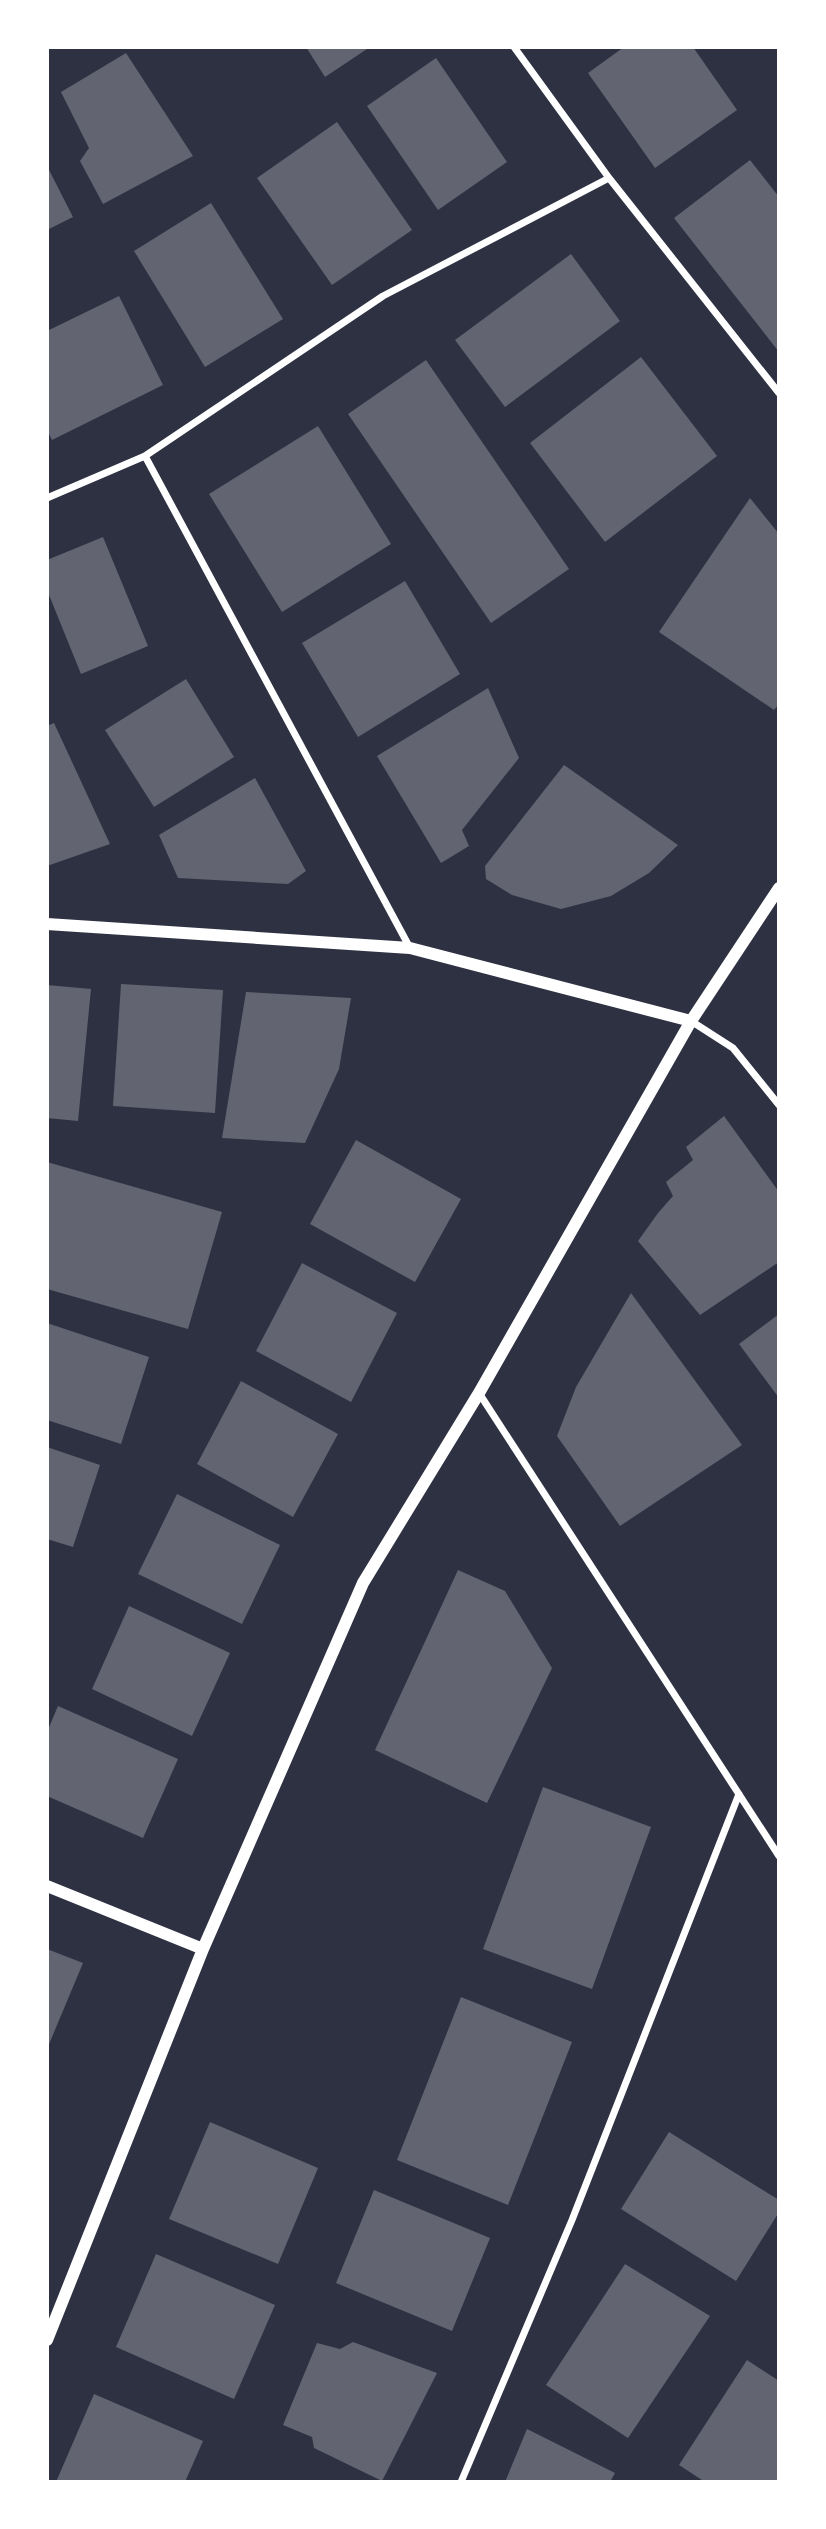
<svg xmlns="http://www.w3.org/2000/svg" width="826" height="2529" viewBox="0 0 826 2529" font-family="Manrope,sans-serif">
	<rect width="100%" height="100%" fill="#2d3142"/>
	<path fill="#626471" d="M306 47H370L325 77Z
		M624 47H693L737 110 655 168 588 73Z
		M126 53 193 156 103 204 80 161 89 148 61 92Z
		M436 58 507 162 438 210 367 106Z
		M337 122 412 230 332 285 257 178Z
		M750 160 779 197V352L674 218Z
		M47 166 73 217 47 230Z
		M211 203 283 319 205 367 134 251Z
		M571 254 620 321 505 407 455 340Z
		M119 296 163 385 52 440 47 430V331Z
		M641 357 717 456 605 542 530 443Z
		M426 360 569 569 491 623 348 414Z
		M318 426 391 544 282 612 209 494Z
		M750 498 779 534V704L774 710 659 632Z
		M103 537 148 646 81 674 47 590V560Z
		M405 581 460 674 358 737 302 643Z
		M186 679 234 757 154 807 105 730Z
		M488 688 519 758 462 830 469 846 441 863 377 756Z
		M54 723 110 844 47 866V726Z
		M564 765 678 845 649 873 611 896 561 909 512 895 486 879 485 866Z
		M255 778 306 871 288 884 178 878 159 835Z
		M121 984 223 990 215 1113 113 1106Z
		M47 985 91 989 78 1121 47 1118Z
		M246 992 351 998 339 1069 305 1143 222 1138Z
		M724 1116 779 1192V1262L700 1315 638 1241 658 1213 673 1196 666 1182 693 1160 686 1147Z
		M356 1140 461 1199 415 1282 310 1224Z
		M47 1162 222 1212 188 1329 47 1289Z
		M302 1263 397 1313 351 1402 256 1351Z
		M631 1293 742 1445 620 1526 557 1436 576 1387Z
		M779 1314V1398L739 1344Z
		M47 1323 149 1357 121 1444 47 1420Z
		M241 1381 338 1434 293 1517 197 1464Z
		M47 1447 100 1465 73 1547 47 1539Z
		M177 1494 280 1545 242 1624 138 1574Z
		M458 1570 505 1591 552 1668 487 1803 375 1750Z
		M129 1606 230 1653 192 1736 92 1689Z
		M58 1706 178 1759 143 1838 47 1796V1732Z
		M543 1787 651 1827 592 1989 483 1949Z
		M47 1949 83 1963 47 2049Z
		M461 1997 572 2042 508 2205 397 2160Z
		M210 2122 318 2168 278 2264 169 2219Z
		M669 2132 779 2200V2212L736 2281 621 2209Z
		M374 2190 490 2238 452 2331 336 2283Z
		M156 2254 275 2305 234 2399 116 2347Z
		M625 2264 710 2316 628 2438 546 2385Z
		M353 2342 437 2373 382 2481 314 2448 312 2437 283 2425 317 2343 340 2349Z
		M747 2360 779 2381V2482H705L679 2465Z
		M94 2394 203 2441 185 2482H56Z
		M527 2429 615 2473 610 2482H505Z"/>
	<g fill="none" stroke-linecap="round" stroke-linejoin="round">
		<path stroke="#fff" stroke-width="7" d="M514 47 609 178 779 393
			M145 456 410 948
			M47 498 145 456 383 296 609 178
			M691 1021 733 1048 779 1105
			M479 1393 779 1856
			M461 2482 572 2220 739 1794"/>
		<path stroke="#fff" stroke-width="12" d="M47 924 410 948 691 1021
			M47 1886 203 1949
			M47 2340 203 1949 363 1583 479 1393 691 1021 779 888"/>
	</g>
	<rect width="826" height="2529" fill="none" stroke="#ffffff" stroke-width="98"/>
</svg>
